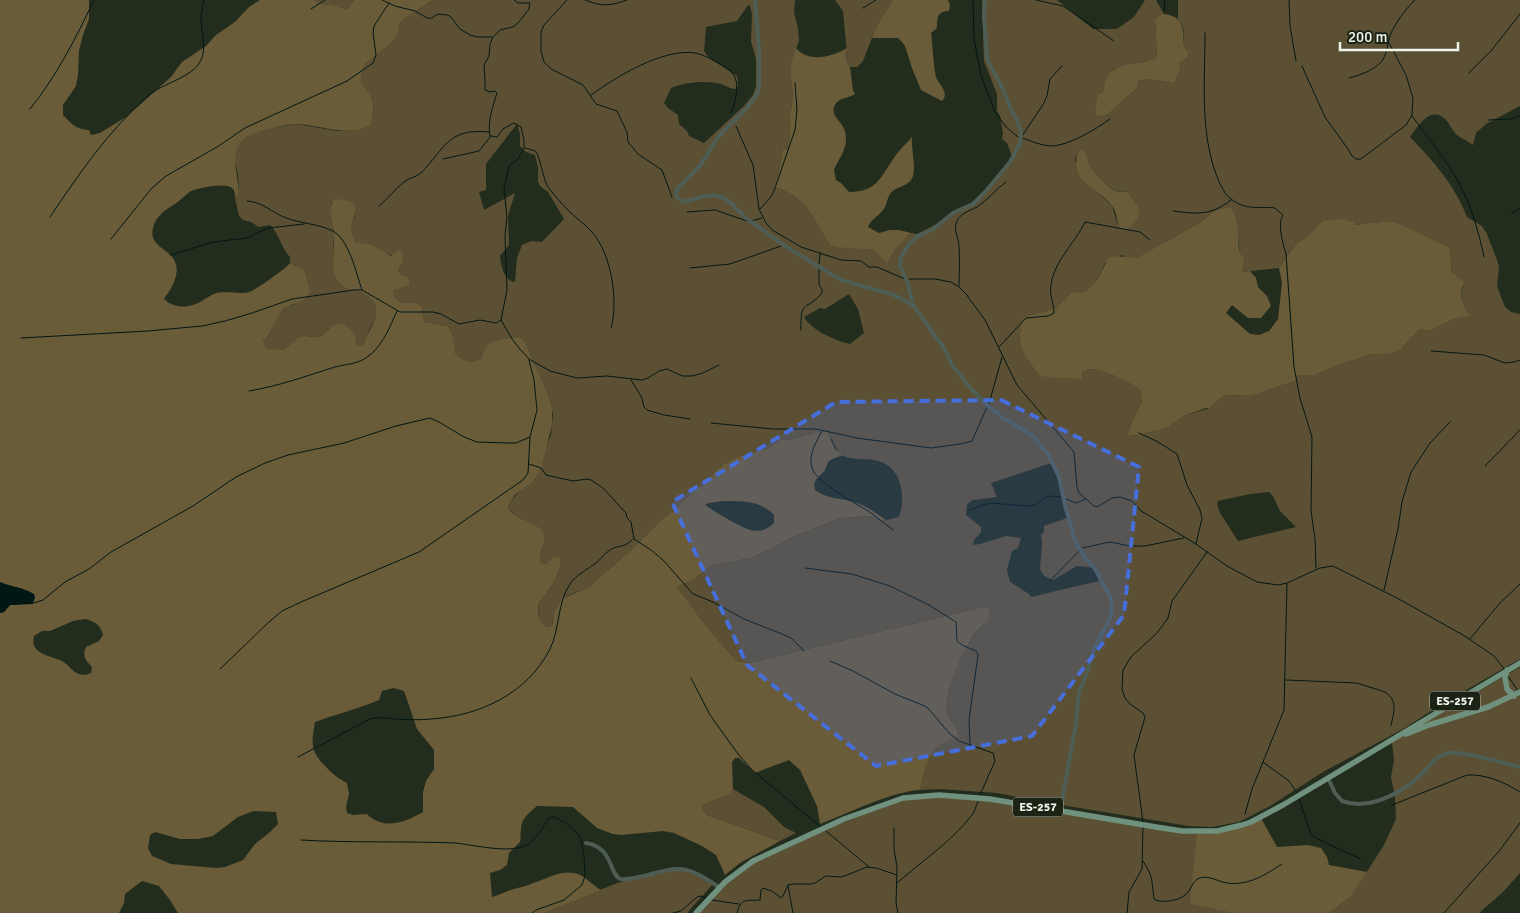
<svg xmlns="http://www.w3.org/2000/svg" width="1520" height="913" viewBox="0 0 1520 913" font-family="Signika,sans-serif">
	<rect width="100%" height="100%" fill="#232d1d"/>
	<path fill="#5c5034" fill-rule="evenodd" d="M314 0H354L347 9 333 5H326Z
		M433 0H795L794 12 798 29 799 41 790 65 793 97 790 114 789 149 783 148 778 175 774 186C780 189 786 191 792 195 811 206 818 228 830 245L874 250 887 262 895 250 911 233 917 234 935 225 955 210 972 203 987 190 1013 159 1007 143 1002 139 1003 133 1000 116 997 111V94L984 61 982 0H1057L1093 29H1117L1134 17 1145 0H1156L1164 14 1155 19 1157 58 1150 61 1141 62 1113 70 1104 85 1103 93 1095 110 1096 115 1101 117 1107 115 1137 88V84L1140 80C1151 78 1163 82 1174 83L1180 63 1188 58 1189 52 1184 47C1183 38 1186 26 1178 20V0H1520V106L1486 124 1476 133 1473 145C1468 141 1460 138 1456 134 1452 130 1450 125 1447 121 1431 104 1419 125 1410 137 1433 161 1455 185 1467 217L1482 226 1487 234 1497 260 1499 267 1497 286 1505 307 1511 312 1520 314V659L1442 704 1403 729 1323 772 1270 806 1239 822 1212 827 1189 826 1043 802 997 793 940 789 920 790C924 776 926 754 939 745 949 738 951 742 958 730 953 724 947 717 947 709 945 687 967 637 985 624L987 606 750 663 737 661 711 632 677 587 693 580 712 565 751 558 779 545 792 537 841 518 871 516 883 521 899 517C906 497 902 467 878 461 868 458 856 460 846 457 838 454 835 446 832 439L813 433 793 439 781 440 767 449 714 473 704 485 697 487 677 508 662 519 631 550 590 586 567 596 553 619 552 626H544L539 620 538 604C547 592 560 577 561 561L542 564C535 553 551 542 541 531 533 520 510 519 508 504L521 490 546 447 551 435 553 414 549 397 540 379 500 340C489 344 483 347 481 359 469 364 465 361 454 354 454 344 454 335 448 326L425 322 415 303H401L393 296V290L399 287 401 275 398 270 404 257 385 254 379 248 372 245 356 243C350 233 348 226 355 216L340 199H334L331 204 333 227 334 234 333 257 335 274C340 279 346 287 353 290 358 293 366 293 371 297 385 308 372 322 368 333 367 337 366 340 364 344L359 347 343 323C330 323 332 328 323 335 315 340 307 334 299 337 294 340 288 346 283 350H266L263 340 268 336 283 309 295 304 297 266 290 263V257C281 248 280 235 270 225L259 227 251 222 243 220 239 216 235 198 239 191 238 174 235 162V152L241 142 250 135 258 131 295 124 338 131H349L367 127C377 109 375 98 361 84V76L365 64 392 43 397 35 400 23 403 20ZM748 5 750 6 752 14 751 41 756 59V86L753 95 744 106 704 143 689 136 687 131 679 124 678 115 668 108 664 103 671 88C685 82 706 80 721 84 727 86 730 89 736 89L738 86 737 76 708 57 704 51 706 27 737 21ZM517 124 520 134V146L526 152 535 155 538 168V182L540 186 548 192 564 219 542 242 531 241 522 245 517 258 515 282C504 281 501 266 500 256L509 245 508 216 515 193 484 210 479 192 486 190V164ZM1078 151C1090 164 1099 182 1115 190 1119 192 1124 191 1128 192L1139 208 1119 228 1112 206 1086 182 1075 160ZM1232 208 1237 225 1240 256 1245 260 1242 272 1279 268 1296 244 1308 236 1322 221 1354 222V225L1381 222H1396L1450 249 1452 272 1465 282C1458 294 1463 305 1469 316L1452 320 1430 331 1420 329 1401 349 1380 355 1374 354 1344 363 1315 375H1295L1250 396 1228 395 1222 397 1210 408 1184 416 1167 428 1139 435 1129 436 1131 424 1142 401 1140 390C1132 383 1100 368 1090 369 1089 369 1082 372 1082 372L1083 381 1078 378H1056L1024 317 1056 308 1071 293H1085L1095 283 1105 263 1122 255 1127 258H1136L1201 222 1214 211ZM849 294 858 309 864 333 850 344C836 341 811 330 804 317L820 308 825 309ZM1051 463 1061 485 1067 518 1044 526V532L1041 535 1042 543 1040 569 1044 576 1053 580 1077 566 1096 568 1103 580 1031 597 1029 594 1010 582 1007 570 1012 551 1018 548 1021 538 1006 536 980 544 973 545 974 540 981 532V527L966 515 967 504 973 500 997 497 991 483ZM1269 492 1273 496 1280 511 1296 527 1238 541 1220 513 1217 504 1218 501 1250 494Z
		M835 0H893L877 25 863 61 857 67H850L846 60 847 53 843 11Z
		M1520 667V873L1503 892 1479 913H1330L1352 895 1384 845 1396 819 1395 797 1391 777 1394 760 1392 742Z
		M733 789 764 807 784 827 796 833 780 841 707 815 704 812 702 805 730 794Z
		M940 795 996 799 1197 832 1235 913H695L744 868 830 827 911 797Z
		M683 868 713 884 687 913H544L612 885 639 876Z"/>
	<path fill="#6a5b39" fill-rule="evenodd" d="M0 0H89V19L83 35 79 51 78 75 76 86 63 105V115C72 124 75 129 89 130L91 135 100 133 126 117 171 77 182 62 206 46 216 35 235 22 249 7 260 0H314L326 5H333L347 9 354 0H433L403 20 400 23 397 35 392 43 365 64 361 76V84C376 99 374 104 371 125 347 138 322 125 296 124 288 124 278 127 270 129 259 131 247 134 240 144 231 156 237 170 238 184 238 185 239 191 239 192 238 194 236 196 235 198 235 195 235 190 232 188 225 182 198 188 191 191 186 194 183 198 179 201 168 209 156 214 153 228 147 252 185 248 175 279 173 286 168 293 164 299 174 309 189 308 200 302 205 299 209 296 214 294 225 290 239 295 249 292 254 291 287 268 290 263L304 270 310 291 305 299 283 309 268 336 263 340 266 349 283 350C288 346 294 340 299 337 307 334 315 340 323 335 332 328 330 323 343 323L355 334 356 343 359 346 364 344C366 339 367 334 370 330 378 315 382 300 362 293 355 291 346 289 341 284 328 272 335 251 334 236 334 224 327 209 334 199 342 199 349 200 355 205 356 223 345 224 356 243 364 243 374 244 380 249 385 252 386 254 391 256L399 249C407 257 403 260 398 270L401 275 406 276 409 280V285L393 290V296L401 303H416L422 308V315L425 322 448 326C454 335 454 344 455 354 465 361 469 364 481 359 485 338 503 339 521 338L524 341 549 397 552 408V425L542 465 538 474 533 481 515 495 508 505C510 519 533 520 541 530 551 542 535 553 542 564L548 563 554 557 560 558 561 561C560 577 547 592 538 604 538 614 538 629 552 626L555 611 562 599 590 586 631 550 662 519 677 508 697 487 704 485 714 473 723 465 738 457 767 449 781 440 793 439 813 433 827 432 835 449 843 455C839 457 832 458 828 462 828 463 825 469 825 470 820 477 812 479 815 490 827 499 840 498 854 502 865 505 876 513 886 520L883 521 871 516 841 518 792 537 779 545 751 558 712 565 693 580 677 587 711 632 737 661 750 663 987 606 989 612 988 621C985 624 982 626 979 629 966 642 944 691 947 710 948 718 953 724 958 730L957 736C951 740 944 742 939 746 926 755 924 776 920 790 890 792 849 813 820 824L817 806 800 770 789 760 755 773 739 758H735L732 762 733 789 730 794 702 805 704 812 707 815 780 841 740 863 725 875 716 855 702 846 674 833 663 831 621 835 613 834 597 828 573 807 537 806C529 813 521 818 521 830 520 834 521 838 520 842L509 853 507 865 500 870 490 873 492 897C500 895 506 891 514 889 520 887 527 886 533 883 547 879 559 870 574 873 585 875 592 885 601 890L544 913H178L170 900 159 886 142 881 125 894 124 903 119 913H0V613L4 612 10 605H19L23 589 10 586 0 582ZM723 501C741 501 760 500 774 515V523C758 539 742 527 726 518 719 514 712 510 705 505L709 503ZM86 619C96 622 101 626 103 635L99 641 86 647C82 656 85 659 92 667L91 673C74 680 72 665 60 660 49 656 29 653 34 636L42 631H50L73 621ZM393 688 404 691 417 729 434 750V769L426 781 423 792V812C405 822 384 831 367 814L353 815 347 813 346 807 349 794 347 783C339 779 334 775 328 769 310 751 311 746 315 722 336 714 358 709 379 700L382 691ZM254 811 276 812 278 824 270 832 255 844 243 860 225 867 216 868 171 864 152 856 148 848 150 835 155 832 180 839H198L213 836 238 817Z
		M893 0H948L950 5 949 11C937 11 937 18 937 28L931 33C933 47 933 63 936 77 939 85 950 93 942 101L921 90 912 68 905 46 902 42 898 38H872L877 25Z
		M1162 14C1185 15 1183 30 1184 47L1189 52 1188 58 1180 63 1179 72 1174 83C1163 82 1151 78 1140 80L1137 84V88L1107 115 1101 117 1096 115 1095 110 1098 95 1103 93C1104 87 1104 80 1109 74 1118 63 1144 64 1157 58L1155 19Z
		M796 48C808 63 833 57 847 48L846 60 850 67 853 90 855 94C849 98 838 98 835 105 829 115 842 121 844 129 846 133 846 138 846 141 845 152 838 160 834 170L836 180 841 183 849 192C879 192 881 175 896 155 900 149 907 143 912 137 911 150 916 164 913 176 910 185 901 186 894 190 886 196 888 204 883 210 878 217 871 219 868 227L879 233 890 230H899L911 233 895 250 887 263 874 250 836 247 830 245C818 228 811 206 792 195 786 191 780 189 774 186L778 175 783 148 789 149 790 114 793 97 790 65Z
		M1082 150 1086 154C1086 166 1105 185 1116 191 1119 192 1124 191 1128 192L1139 208V215L1134 224 1127 229 1119 228C1117 221 1117 212 1112 206 1096 185 1069 184 1078 151Z
		M1224 208H1232C1234 213 1236 218 1237 224 1240 236 1235 251 1245 260L1242 272 1250 271 1256 278 1258 287 1267 296 1271 306 1261 318H1248L1232 305 1226 313 1250 334 1259 335 1269 331 1278 319 1282 283 1279 268 1296 244 1308 236 1322 221 1341 219 1354 222V225L1381 222H1396L1446 246 1450 249 1452 272 1465 282C1457 294 1463 305 1470 316L1452 320 1430 331 1420 329 1401 349 1395 352 1380 355 1374 354 1344 363 1315 375H1296V380L1250 396 1228 395 1222 397 1210 408H1206L1184 416 1167 428 1139 435 1128 436 1131 424 1142 401 1140 390C1132 383 1100 368 1090 369 1089 369 1083 372 1082 372L1083 381 1077 378H1056L1040 376C1024 353 1014 345 1024 317L1056 308 1071 293 1085 292 1095 283 1109 257C1120 255 1125 258 1136 258L1201 222 1214 211Z
		M1261 818 1277 847 1308 845 1321 848 1327 857 1329 865 1367 872 1352 895 1330 913H1235L1190 904 1197 832 1212 833Z"/>
	<path fill="#001714" d="M0 582C11 587 23 587 34 594L35 597 33 604 10 605 4 612 0 613Z"/>
	<g fill="none" stroke-linecap="round" stroke-linejoin="round">
		<path stroke="#001714" stroke-width="1" d="M382 0 395 6 415 11 427 18H432L438 14 448 15 451 17 460 29 470 35 477 37H492
			M567 0 544 25 541 32V51L544 62 551 69 583 85 596 104 617 111 627 132 628 142 638 154 662 170 672 197
			M585 0C603 7 610 6 627 0
			M973 0 974 39 981 75 995 112 1006 127 1018 137
			M1036 0 1063 6 1114 41
			M1289 0 1290 26 1296 61
			M863 8 876 0
			M311 9 325 0
			M1164 11 1165 0
			M1205 33C1205 83 1199 137 1220 184 1223 189 1226 196 1231 199 1247 211 1257 206 1275 208L1283 215C1277 224 1283 244 1286 254L1294 367 1300 398 1312 437 1311 511 1315 539 1316 568
			M1302 66 1325 117 1348 149 1352 156 1356 159H1361L1406 125 1412 115 1413 98 1406 75 1388 41
			M1469 73 1491 51 1520 14
			M1349 78C1360 75 1373 71 1381 62 1387 56 1387 44 1390 36 1393 26 1407 7 1415 0
			M591 95C616 77 663 48 695 53 705 55 715 61 723 66 726 68 730 70 732 73 741 82 735 103 731 113
			M30 109C56 77 76 38 94 0
			M1412 116C1428 138 1446 159 1459 183 1471 205 1479 233 1484 257
			M1488 120 1512 119 1520 116
			M736 126 753 165 759 209 766 223 772 230 801 247 841 260 861 261 869 267H877L905 279
			M490 136C487 122 493 106 497 93L495 91 490 92 485 90V80L484 65 489 56 490 44 493 37 500 30 513 27 519 22 529 9 530 3H518L514 0
			M491 136 497 137 503 129 514 123 521 127 524 140V148L518 159 509 166 504 189 507 217 505 236 507 290 501 320 512 339 519 348 529 359 550 371 577 378 607 376 642 380 648 378 659 371 667 369 682 376H692L703 373 719 365
			M1022 136 1044 103 1047 96 1050 79 1062 66
			M1022 138C1031 141 1042 146 1053 146 1071 144 1095 130 1110 119
			M525 148C528 149 533 150 535 151 540 155 543 179 548 187 554 195 561 203 568 210 575 218 584 223 591 231 611 252 619 301 611 328
			M443 159 479 151 491 136
			M247 201C261 201 273 213 286 218 300 223 317 224 331 230 349 238 356 273 362 290
			M379 206C388 199 395 189 404 182 409 178 416 177 421 173 446 147 448 128 489 132
			M760 209 770 198 774 191 795 130 797 110 795 83
			M1173 211C1197 214 1211 216 1231 200
			M687 212 715 210 747 221
			M1511 214 1520 208
			M50 217C79 174 108 131 148 96 162 83 193 78 201 60 207 48 201 32 201 19 201 12 203 6 204 0
			M751 221 762 218
			M111 239 151 189 166 176 217 147 245 128 347 81 373 63 376 55 373 33 374 26 389 3
			M171 255 213 242 247 238 268 228 304 224
			M819 264 820 253
			M690 268 730 264 781 246
			M909 279H935L951 282 959 287 966 294 985 320 1017 385 1074 452 1077 487 1079 493 1094 506 1097 507 1112 498 1120 497 1132 501 1141 511 1148 515 1196 544 1227 566 1257 582 1278 585 1287 583 1320 568 1333 566 1397 598 1463 635 1494 656 1505 670
			M959 286C959 273 960 259 959 246 959 239 954 231 956 224 958 214 969 211 977 207 988 200 996 189 1006 182
			M801 330C800 298 806 312 822 293V289L819 285V268
			M21 338 148 331 202 326 225 321 252 313 292 299 354 290H362L369 294 400 312H433L441 314 459 324 480 320 496 323 501 320
			M999 347 1026 318 1048 316 1054 313C1054 304 1049 295 1051 285 1054 261 1075 243 1085 222L1140 232 1150 240
			M1431 351 1484 355 1505 363 1514 362 1520 360
			M631 380 642 398 644 407 647 410 664 415 690 419
			M249 391C279 386 306 376 335 367 350 363 358 365 371 354 384 343 390 326 397 311
			M989 404 1002 357
			M711 423 773 429H816L857 438 931 448 960 444 972 441 987 407
			M822 431C816 442 808 455 812 468 816 483 858 504 871 513 878 518 885 524 893 530
			M1139 433 1158 442 1177 454 1187 485 1200 510 1202 518 1196 544
			M529 464 541 468 546 475 573 481 587 479 591 480 603 488 626 513 627 518 631 522 634 539 651 550 663 560 693 594 713 602 744 619 782 634 791 638 804 651
			M1485 466 1520 430
			M1066 499 1076 503 1086 499
			M970 510 982 505 992 503 1026 506 1035 505 1048 496 1062 497
			M805 568 852 574 890 586 929 605 956 622 957 641 962 645 976 651 978 655 969 720 970 745
			M1049 582 1082 548 1110 542 1130 546H1145L1184 538
			M1384 590 1398 529 1402 502 1411 472 1430 443 1451 421
			M34 603 43 600 65 582 89 569 111 552 193 506 236 477 265 463 288 455 344 443 396 426 430 418 439 422 464 437 477 442 508 443H516L530 437
			M1470 639 1499 604 1520 584
			M830 661 853 671 895 694 927 707 949 733 959 741 993 753 995 761 980 795
			M220 669 269 622 282 611 301 602 419 552 523 480 528 473 530 437 537 410 534 380 529 360
			M1508 676 1518 691
			M691 678 710 715 738 754 751 769 821 827
			M1286 680 1357 683 1385 692C1398 700 1394 713 1391 725
			M298 757 370 719C379 717 387 718 396 719 408 720 420 720 431 719 479 716 527 694 550 649 560 629 557 603 570 584 576 575 588 569 596 563 601 559 605 553 610 550 619 544 624 549 633 539
			M1263 762 1289 781 1297 793
			M1299 799 1311 835 1328 844 1361 859
			M1392 805 1467 775C1486 774 1504 782 1520 792
			M1245 814 1252 789 1284 710 1287 584
			M1143 822 1134 755 1145 717 1143 713 1130 704 1125 698 1122 689 1123 670 1131 657 1157 633 1168 618 1172 601 1207 552
			M894 828V849L897 867 896 903 898 913
			M826 831 869 867
			M301 840C352 843 403 841 455 843 475 845 509 854 527 845 536 840 543 826 549 818L554 817 566 823 580 836 584 855 585 876 582 885 564 900 536 910 532 913
			M1143 861C1154 878 1151 879 1154 898L1155 900C1165 903 1181 901 1188 892 1192 887 1193 880 1200 878 1209 875 1219 882 1227 883 1248 886 1265 875 1282 864
			M897 883C921 862 952 841 972 815 975 811 976 806 978 801
			M788 885 794 884H811L815 883 826 876 842 877 867 867 876 868 897 875
			M788 886 793 913
			M711 900 739 904
			M673 913 681 911 697 897 701 896 707 898
			M737 913C741 897 747 901 760 900L761 890 763 888 772 891 781 898 783 896 788 885
			M1127 913 1129 892 1142 869 1143 826
			M1444 913 1500 850 1520 823"/>
		<path stroke="#4f5e55" stroke-width="4" d="M755 0 759 50V86L758 92 748 107 719 136 702 163 677 189 676 193 677 198 685 202 701 197 715 195 726 199 746 218 785 246 841 280 894 295 913 305
			M985 0 984 16 987 55 988 61 1004 91 1010 108 1017 121 1021 132 1020 144 1010 162 986 191 973 204 953 213 932 230 918 236 909 244 901 257 900 266 907 281 913 305 944 348 952 365 969 386 989 407 1003 418 1032 435 1048 454 1059 477 1066 509 1076 543 1084 556 1095 569 1110 596 1112 608 1109 621 1095 646 1087 673 1079 692 1076 724 1060 811
			M1328 778 1335 793 1342 801C1369 811 1402 793 1422 774 1429 767 1437 755 1448 753 1465 751 1502 763 1520 767
			M586 843C614 847 609 876 621 879 628 880 638 877 644 876 655 873 667 869 678 869 693 869 708 880 720 888"/>
		<path stroke="#71917f" stroke-width="5.5" d="M1507 670 1505 678 1507 689 1514 696
			M1406 734 1429 725 1488 707 1520 692
			M696 913 725 882 753 861 844 819 903 798 939 795 990 799 1156 827 1182 831H1217L1242 825 1251 822 1283 805 1520 663"/>
	</g>
	<path fill="#476fdc" fill-opacity="0.2" stroke="#476fdc" stroke-width="4" stroke-dasharray="10 6" stroke-linejoin="round" d="M1001 400 1139 467 1124 615 1032 736 876 766 747 665 672 502 836 402Z"/>
	<g text-anchor="middle" stroke-width="4" stroke-linejoin="round" paint-order="stroke">
		<g fill="#1a2314" stroke="#aeb6aa" stroke-width="1">
			<rect x="1430" y="691.5" width="50" height="19" rx="4"/>
			<rect x="1013" y="797.5" width="50" height="19" rx="4"/>
		</g>
		<g font-size="12" font-weight="bold" fill="#eef5eb">
			<text x="1455" y="705">ES-257</text>
			<text x="1038" y="811">ES-257</text>
		</g>
	</g>
	<path d="M1340 42v8h118v-8" fill="none" stroke="#eef5eb" stroke-width="2.5"/>
	<text x="1348" y="42" font-size="15" fill="#eef5eb" stroke="#1a2314" stroke-width="4" paint-order="stroke">200 m</text>
</svg>
